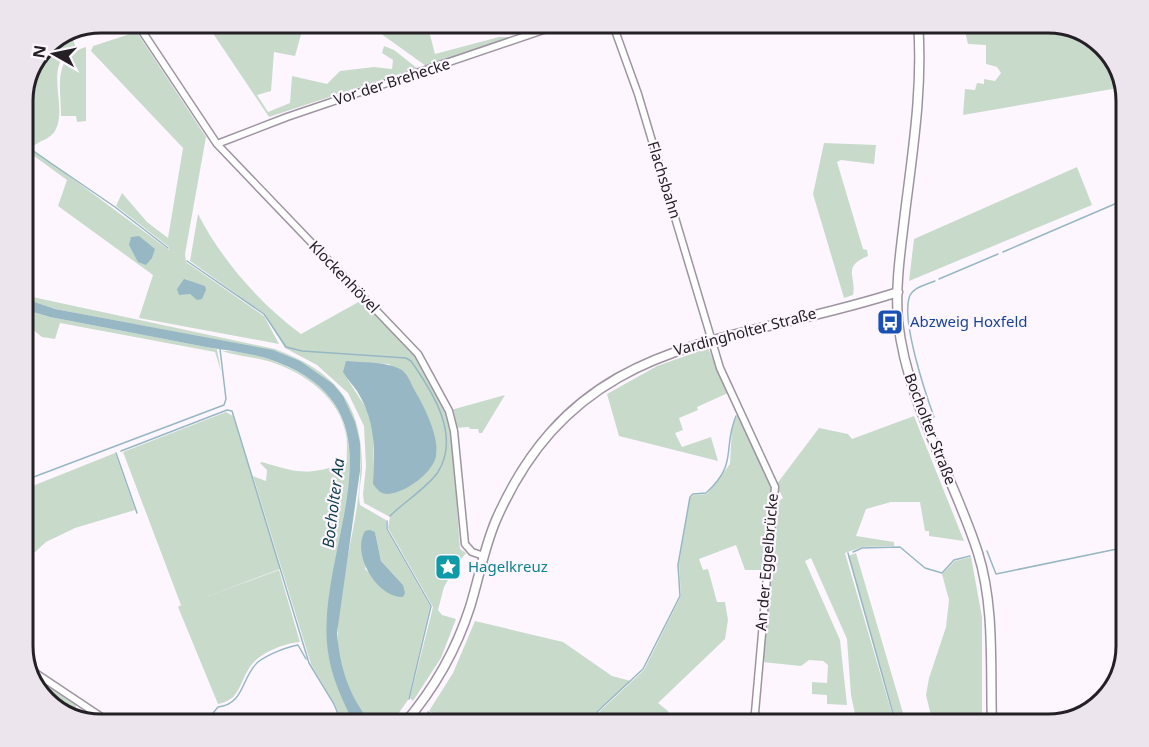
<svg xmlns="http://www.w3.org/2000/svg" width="1149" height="747" viewBox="0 0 1149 747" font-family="'Noto Sans',sans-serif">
	<rect width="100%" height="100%" fill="#fdf6ff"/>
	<path fill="#c8dbcb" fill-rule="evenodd" d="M206 23H283V25L302 31 295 56 274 52 271 91 257 95 268 112 290 103 292 76 327 84 340 71 374 67 392 69 393 60 382 53 384 46 394 50 417 68 269 117Z
		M366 23H427L435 54 499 37H514L426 66Z
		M963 23C1016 22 1080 12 1115 61 1120 67 1121 79 1124 87L963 115 965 89 975 90 977 83 984 84V79L995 81 1001 73 997 67 986 64V45L968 44Z
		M133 33 138 34 206 137 185 254 186 262 264 316 279 344 139 318 153 275 58 206 67 180 23 148V96L46 45 71 35 76 48C41 62 68 104 56 129 51 140 39 140 31 148L169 250V247L116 206 122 193 147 222 168 238 183 148 91 51 93 46Z
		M86 47V121L77 122 76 116H61C61 87 52 57 86 47Z
		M824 143 876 145 874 164 841 160 837 162 863 249 867 250 868 256C841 267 857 277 853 295L844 298 813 194Z
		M1077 167 1092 205 909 281 914 239Z
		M198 214C221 259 260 304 301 334L362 300 416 357 439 396 452 432 460 549 466 553 458 563 450 557 446 563V572L451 575 444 587 438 610 442 615 456 619 441 658 413 701 410 698 433 607 388 528 390 517 364 503 363 494 366 466 364 426 348 393 317 365 285 348 265 314 190 261ZM346 362 389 364C419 395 429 409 437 453L374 472 373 432 368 411 348 380Z
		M23 295 275 349C333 371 361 400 362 464 363 478 357 491 360 505L386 520V529L430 606 408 700 391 724H374C261 624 466 420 274 351L55 309 23 298ZM375 532 381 561 403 585 395 596 365 569Z
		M23 309 50 317 217 349 221 372 215 352 60 323 55 339 42 337 23 322Z
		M708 348 728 393 697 407 698 410 679 418 683 430 675 433 682 447 711 437 718 461 619 436 607 394 657 366Z
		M222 351C248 350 278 361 300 373 394 425 327 550 327 634 327 667 340 695 355 724H343L335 704 311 664 253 476 266 481 267 470 260 463 262 462C301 474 307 475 347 463 346 454 348 444 346 435 340 398 305 373 271 362 255 357 236 356 222 351Z
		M505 395 482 433H479L478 429H470L469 427 455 428 451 410Z
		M226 412 233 416 280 569 208 596 279 570 300 642C285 643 263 652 253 663 239 679 242 700 218 704L178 607 181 605 123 452Z
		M738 414 771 487 764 570H745L736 545 699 559 703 570 708 569 717 602H725L728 620 725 639 658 703 668 711 672 724H602L599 712 644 670 681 596 679 564 690 498 694 495 707 494 730 464 732 427Z
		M914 416 964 541 929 536V531H925L920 502H891L866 509 856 536 894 542V546L862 547 845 553 895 724H857L851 695 847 639 811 558 805 561 840 640 847 705 827 704V695L812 694V682L827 683 828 665 823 661 809 660 801 666 762 662 776 503 783 498 776 485 819 428 848 434 852 439Z
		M115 453 135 510 75 528 46 542 23 563V497L30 487Z
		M856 553 903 713 907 724H897L848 556Z
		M971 557 982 617V724H933L926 695 929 678 946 627 949 600 942 574 955 561Z
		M475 621 563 642 612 676 631 681 596 712 599 724H449L429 711 453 673Z
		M35 678 76 705V717L58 711 33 685 32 681Z"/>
	<path fill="#96b7c3" d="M139 236 155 249 152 258 146 265 138 262 129 245 131 237Z
		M184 279 205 286 206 290 202 299 197 300 190 294 179 295 177 289Z
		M23 298 55 309 273 350 300 361 333 384 343 396 355 422 360 443V471L337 633C340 668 349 697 372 724H354C343 701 331 677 328 652 313 550 414 414 277 362 255 353 229 351 206 347 154 337 102 327 50 317L23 309Z
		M346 361C363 363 385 361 400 369 408 373 411 384 415 391 424 406 440 438 436 456 433 473 405 493 388 494 380 494 377 489 373 484 375 451 376 421 357 391 353 385 347 379 343 372Z
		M370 530 375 532 381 561 403 585 405 593 403 597C377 598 351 554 365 531Z"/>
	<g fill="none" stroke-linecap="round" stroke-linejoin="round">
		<path stroke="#96b7c3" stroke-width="1.5" d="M23 144 115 207 168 248
			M1122 201 1126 199
			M1003 252 1117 203
			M187 261 264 314 286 347 302 351 406 358 411 361C432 391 461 435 438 472 428 487 403 503 390 516
			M939 279 998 254
			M934 417C925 392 902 323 909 298 912 287 926 285 935 281
			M121 451 227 410 232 411 309 663 334 704 342 724
			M116 453 137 513
			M31 478 224 405 226 399 220 349
			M23 494 26 488
			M387 521V529L431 606 409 699
			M987 551 996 574 1117 549 1126 558
			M853 552 862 548 900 547 925 568 942 573 954 560 970 556
			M848 553 896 724
			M428 712 446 724
			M204 724 218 707C245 704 241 677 258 662 267 655 286 647 298 645L306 659
			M600 724 597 712 643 669 680 596 678 565 690 497 693 494 706 493C739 463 722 449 736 416"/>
		<defs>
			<path id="street" d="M136 22 217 144 418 354 449 411 454 431 465 544 472 552 484 556
				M612 22 638 94 720 368 775 487 754 724
				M217 144 287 117 567 22
				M28 668 112 724"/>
			<path id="secondary" d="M918 22C923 86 913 149 905 213 901 248 895 285 898 321 907 404 953 475 978 553 995 607 990 668 992 724
				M404 724C434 689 456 651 470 607 479 578 484 548 496 520 579 331 730 347 898 292"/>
		</defs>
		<use href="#street" stroke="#9e94a1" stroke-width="9"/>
		<use href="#secondary" stroke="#9e94a1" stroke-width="11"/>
		<use href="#street" stroke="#fff" stroke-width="6"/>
		<use href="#secondary" stroke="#fff" stroke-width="8"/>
	</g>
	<defs>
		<symbol id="bus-square" viewBox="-11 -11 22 22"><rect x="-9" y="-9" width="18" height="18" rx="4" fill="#1a4fb4" stroke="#fdf6ff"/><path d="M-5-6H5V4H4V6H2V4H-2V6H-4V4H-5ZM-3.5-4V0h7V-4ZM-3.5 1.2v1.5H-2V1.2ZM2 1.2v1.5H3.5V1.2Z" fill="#fff"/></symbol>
		<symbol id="sight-square" viewBox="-11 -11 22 22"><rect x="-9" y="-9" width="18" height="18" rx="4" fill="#0f9aa8" stroke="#fdf6ff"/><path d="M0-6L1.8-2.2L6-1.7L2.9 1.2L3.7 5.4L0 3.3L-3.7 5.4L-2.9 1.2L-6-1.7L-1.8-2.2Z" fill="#fff"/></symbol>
	</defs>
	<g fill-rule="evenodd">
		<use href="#bus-square" x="875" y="307" width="30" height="30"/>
		<use href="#sight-square" x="433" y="552" width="30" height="30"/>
	</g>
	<g text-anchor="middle" stroke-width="4.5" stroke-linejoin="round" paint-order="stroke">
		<g font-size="15" fill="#242025" stroke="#fdf6ff">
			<text transform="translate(392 82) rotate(-18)" y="5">Vor der Brehecke</text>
			<text transform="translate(664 180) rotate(73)" y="5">Flachsbahn</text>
			<text transform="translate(344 277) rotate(46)" y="5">Klockenhövel</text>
			<text transform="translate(745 332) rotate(-15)" y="5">Vardingholter Straße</text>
			<text transform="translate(930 429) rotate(69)" y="5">Bocholter Straße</text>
			<text transform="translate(767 562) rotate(-85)" y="5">An der Eggelbrücke</text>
		</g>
		<g font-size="15" fill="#164399" stroke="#fdf6ff" text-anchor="start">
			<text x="910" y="327">Abzweig Hoxfeld</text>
		</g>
		<g font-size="15" fill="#0d838f" stroke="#fdf6ff" text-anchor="start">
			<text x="468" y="572">Hagelkreuz</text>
		</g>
		<g font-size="16" font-style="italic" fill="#0e404e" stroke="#fdf6ff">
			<text transform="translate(333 503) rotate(-83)" y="6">Bocholter Aa</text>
		</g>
	</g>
	<path d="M0 0H1149V747H0ZM101 33H1048A68 68 0 0 1 1116 101V646A68 68 0 0 1 1048 714H101A68 68 0 0 1 33 646V101A68 68 0 0 1 101 33Z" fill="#ece5ee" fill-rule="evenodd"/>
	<path fill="none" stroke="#242025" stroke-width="3" d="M101 33H1048A68 68 0 0 1 1116 101V646A68 68 0 0 1 1048 714H101A68 68 0 0 1 33 646V101A68 68 0 0 1 101 33Z"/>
	<g transform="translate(54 54) rotate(279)" stroke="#fdf6ff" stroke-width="4.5" paint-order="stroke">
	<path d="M0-4.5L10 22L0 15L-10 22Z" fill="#242025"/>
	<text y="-9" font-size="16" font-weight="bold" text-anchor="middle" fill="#242025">N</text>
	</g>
</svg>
